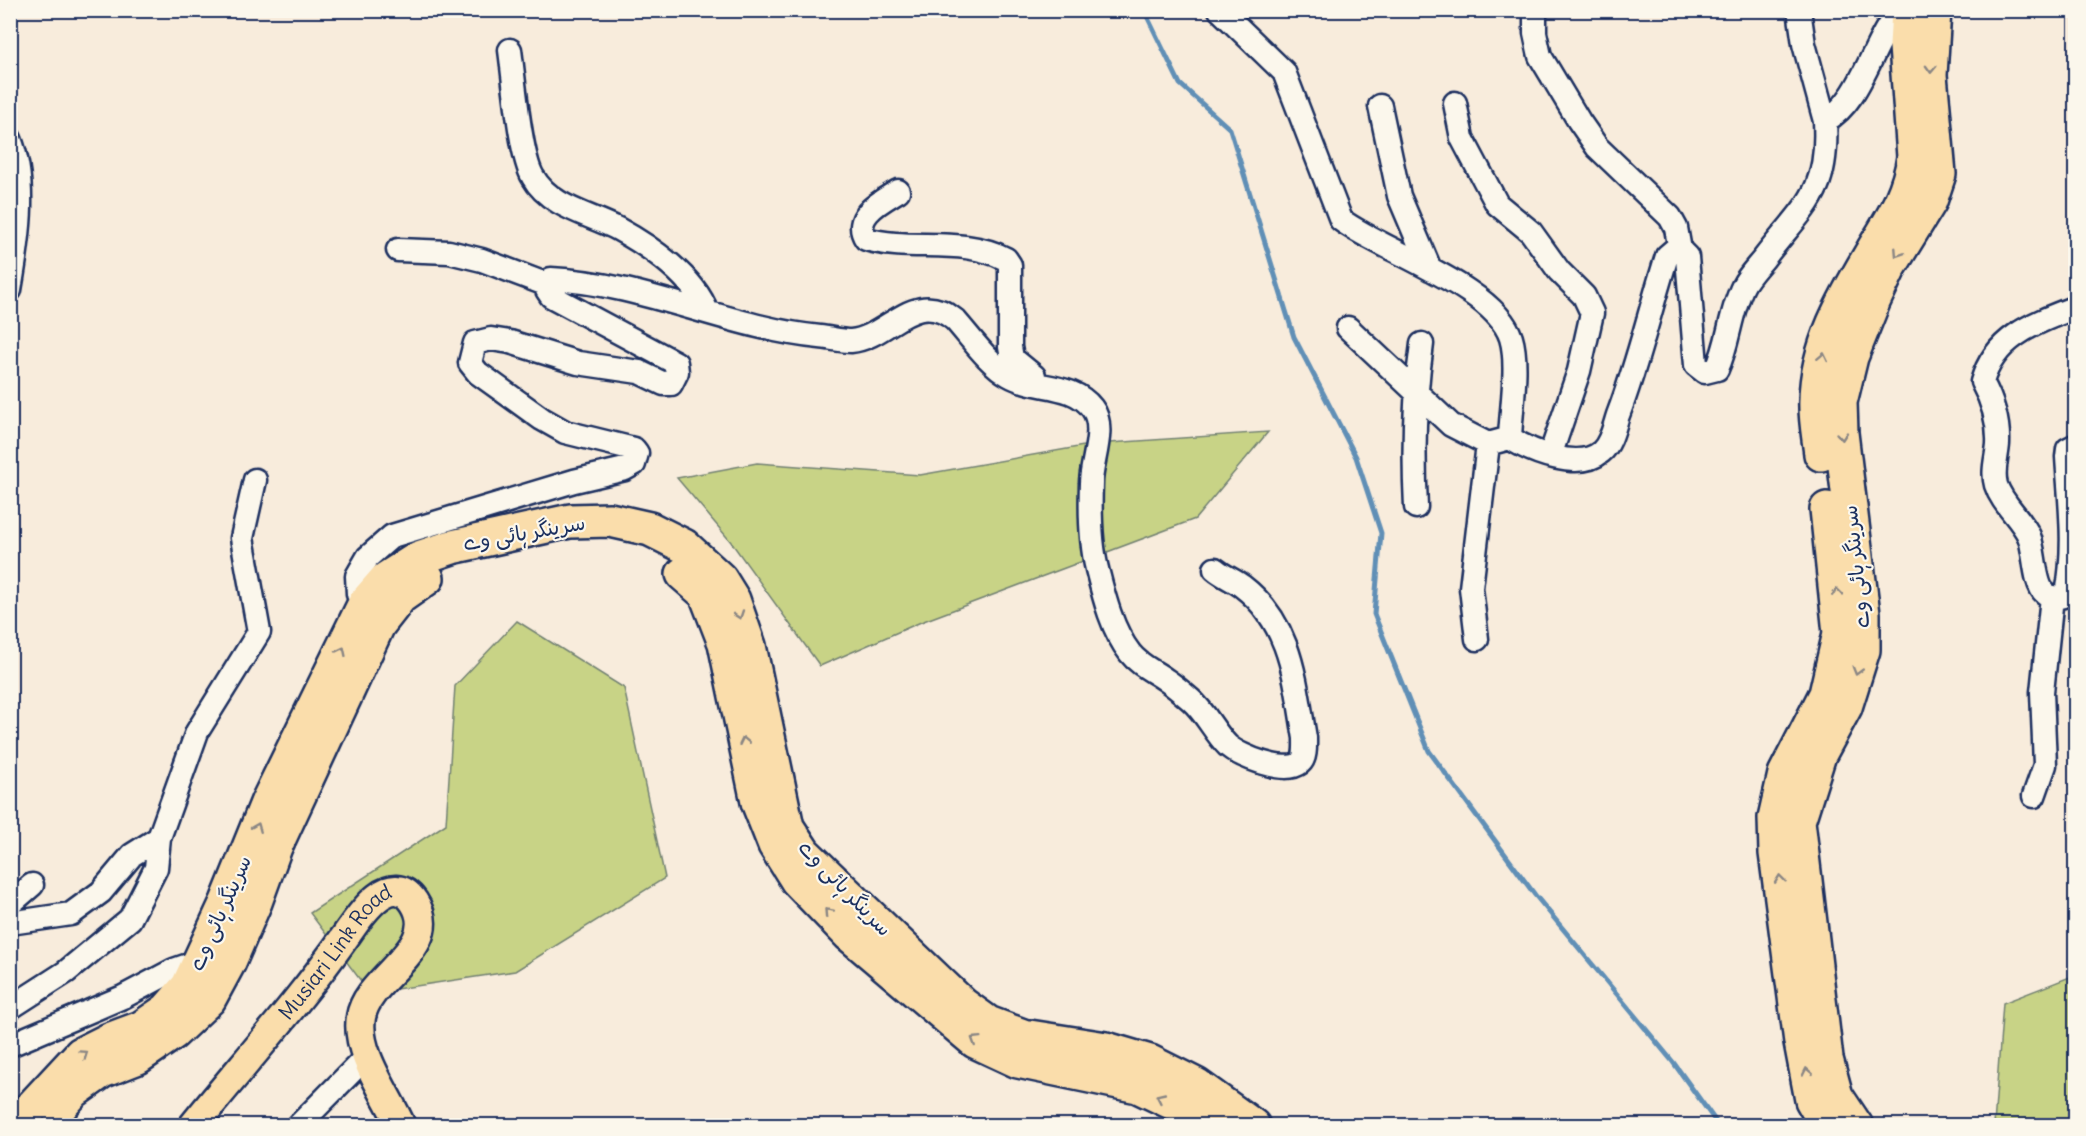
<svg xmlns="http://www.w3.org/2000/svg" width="2086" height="1136" viewBox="0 0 2086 1136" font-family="Delius,'Playpen Sans Arabic',sans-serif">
	<rect width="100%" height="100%" fill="#f8ecdc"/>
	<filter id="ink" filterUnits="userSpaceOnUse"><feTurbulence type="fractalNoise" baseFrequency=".0167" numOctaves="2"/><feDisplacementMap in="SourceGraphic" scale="12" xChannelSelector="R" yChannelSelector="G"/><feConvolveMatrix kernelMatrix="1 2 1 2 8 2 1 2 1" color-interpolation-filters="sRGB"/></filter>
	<g filter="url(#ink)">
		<path fill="#c8d386" stroke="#728172" stroke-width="1.5" d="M1268 432 1195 519 921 622 820 666 731 542 677 478 757 463 920 475 1095 444Z
			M517 621 624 688 665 878 515 971 370 993 310 913 446 824 455 686Z
			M2075 975V1125H1994L2003 1003Z"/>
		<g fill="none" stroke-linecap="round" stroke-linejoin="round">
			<path stroke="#618fb6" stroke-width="5" d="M1144 10 1180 84 1230 129 1294 337 1356 457 1381 533 1374 614 1429 751 1535 895 1673 1062 1719 1126"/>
			<defs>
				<path id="minor" d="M1220 10 1284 72 1341 220C1382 251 1495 287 1511 338 1519 364 1511 410 1510 438 1531 452 1579 471 1601 452 1611 444 1614 427 1618 415 1638 363 1650 309 1667 256L1674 250H1680L1687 257 1696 365 1705 372 1717 369C1729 343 1730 312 1743 286 1748 276 1758 266 1765 257 1806 204 1829 193 1825 121 1862 101 1872 42 1900 10
					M1535 10V33L1540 56 1579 121 1597 147 1670 217 1676 228 1680 250
					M1799 10 1804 44 1825 121
					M510 50C514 78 520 156 533 177 550 207 589 214 618 229 651 247 694 277 707 312
					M1455 103 1462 138 1497 204 1531 232 1559 271 1584 296 1592 313 1579 371 1550 456
					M1380 106 1399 196 1430 269
					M10 139C28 184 18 244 10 290
					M898 191C882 201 851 216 866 239 910 252 963 236 1006 259L1010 265V347L1012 358 1034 376
					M398 250 449 252 482 260 548 285
					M2076 307C2035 323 1995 336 1982 382 1993 402 1999 421 1998 444 1997 458 1992 471 1996 485 2002 504 2021 518 2029 536 2035 550 2034 584 2045 593 2051 599 2061 598 2067 594 2076 546 2070 505 2067 457L2068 449 2076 445
					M1348 328 1451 425 1488 444 1510 438
					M1416 507C1413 452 1414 399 1422 344
					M365 603 358 594 357 576 368 557 392 536 574 481 625 469 634 464 637 453 634 449 565 432 542 419 478 373 470 363 475 343 491 339 510 342 578 363 639 372 664 384H671L677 372 676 363 551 296 547 290 551 279C643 283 729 328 820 337 830 338 841 341 851 341 888 338 915 286 955 320 971 338 989 364 1009 375 1035 390 1072 382 1092 408 1107 427 1091 462 1091 483 1090 512 1090 542 1097 569 1104 597 1112 630 1130 653 1140 666 1154 671 1166 680 1175 686 1183 693 1191 700 1206 713 1214 732 1228 746 1240 756 1285 775 1300 763 1306 758 1305 745 1305 738 1295 681 1292 624 1242 586 1234 580 1223 576 1215 569
					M1477 639 1471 588 1488 444
					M2034 796 2045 765 2042 692 2052 597
					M10 904 32 885
					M10 923 71 914 101 892 132 855 159 838
					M10 1008 66 972 130 919 156 868 159 838 197 732 259 632 242 538 255 480
					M10 1045 123 997 174 970 200 961
					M298 1126 366 1057"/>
				<g id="major">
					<path id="s1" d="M193 1126C245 1062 300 1001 347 934 360 915 391 868 414 902 444 948 367 976 361 1017 355 1052 387 1094 401 1126"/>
				</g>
				<path id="highway" d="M1821 454C1819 437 1815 417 1816 400 1817 345 1845 298 1872 252 1891 220 1909 195 1914 157L1906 46 1908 10
					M1827 509 1840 633 1826 694 1785 774 1775 818 1776 853 1801 1042 1812 1100 1827 1126
					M683 574 706 594 725 643 758 802 775 845 797 880 850 935 975 1041 1018 1061 1138 1086 1182 1107 1211 1126
					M58 1109 74 1091 102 1071 138 1057 173 1033 209 999 229 962 255 902 275 847 378 625 400 597 427 578
					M14 1126 81 1054 109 1040 141 1028 167 1010 188 986 227 902 268 801 365 603 386 579 419 558 452 547 570 521 610 520 650 529 684 546 720 579 733 600 749 646 787 827 804 853 963 1005 988 1023 1023 1036 1106 1049 1150 1062 1196 1085 1253 1126
					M1856 1126 1836 1096 1826 1059 1798 821 1819 755 1845 707 1863 650V614L1841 433 1840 402 1851 357 1873 302 1890 266 1930 201 1939 174 1930 75 1934 10"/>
			</defs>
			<use href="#minor" stroke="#1b2f5e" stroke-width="27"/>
			<use href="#major" stroke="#1b2f5e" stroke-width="33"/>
			<use href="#highway" stroke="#1b2f5e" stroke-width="38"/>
			<use href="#minor" stroke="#fbf7ec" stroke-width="22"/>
			<use href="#major" stroke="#faddab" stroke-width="28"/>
			<use href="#highway" stroke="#faddab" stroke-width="33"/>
		</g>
		<defs><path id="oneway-chevron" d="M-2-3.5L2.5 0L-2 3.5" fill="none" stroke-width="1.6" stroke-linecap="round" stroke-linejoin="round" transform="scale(1.5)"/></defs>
		<g stroke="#8a8684">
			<use href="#oneway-chevron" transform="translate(1931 69) rotate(92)"/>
			<use href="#oneway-chevron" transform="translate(1898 253) rotate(123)"/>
			<use href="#oneway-chevron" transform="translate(1823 357) rotate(-78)"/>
			<use href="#oneway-chevron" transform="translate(1842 436) rotate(85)"/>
			<use href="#oneway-chevron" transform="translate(1837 592) rotate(-97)"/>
			<use href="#oneway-chevron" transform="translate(739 615) rotate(71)"/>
			<use href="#oneway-chevron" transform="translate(342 651) rotate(-64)"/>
			<use href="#oneway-chevron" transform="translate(1857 671) rotate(106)"/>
			<use href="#oneway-chevron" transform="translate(744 741) rotate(-102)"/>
			<use href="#oneway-chevron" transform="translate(257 827) rotate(-68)"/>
			<use href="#oneway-chevron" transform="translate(1780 879) rotate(-97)"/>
			<use href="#oneway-chevron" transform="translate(828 912) rotate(-133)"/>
			<use href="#oneway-chevron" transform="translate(975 1040) rotate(-148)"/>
			<use href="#oneway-chevron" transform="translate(84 1054) rotate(-35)"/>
			<use href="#oneway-chevron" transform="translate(1807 1072) rotate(-101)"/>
			<use href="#oneway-chevron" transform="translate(1160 1097) rotate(-155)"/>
		</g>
	</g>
	<g text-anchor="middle" stroke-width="4.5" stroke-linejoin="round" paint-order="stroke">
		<g font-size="21" fill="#1b2f5e" stroke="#fbf7ec">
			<text transform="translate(524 533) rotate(-10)" y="7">سرینگر ہائی وے</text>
			<text transform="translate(1856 567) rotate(-96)" y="7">سرینگر ہائی وے</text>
			<text transform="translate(845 888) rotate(46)" y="7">سرینگر ہائی وے</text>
			<text transform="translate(220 913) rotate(-66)" y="7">سرینگر ہائی وے</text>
			<text dy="7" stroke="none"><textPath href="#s1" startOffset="225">Musiari Link Road</textPath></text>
		</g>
	</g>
	<rect width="2086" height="1136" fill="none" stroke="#fbf7ec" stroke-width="36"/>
	<rect x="18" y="18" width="2050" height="1100" fill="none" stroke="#1b2f5e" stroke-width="2" filter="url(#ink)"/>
</svg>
